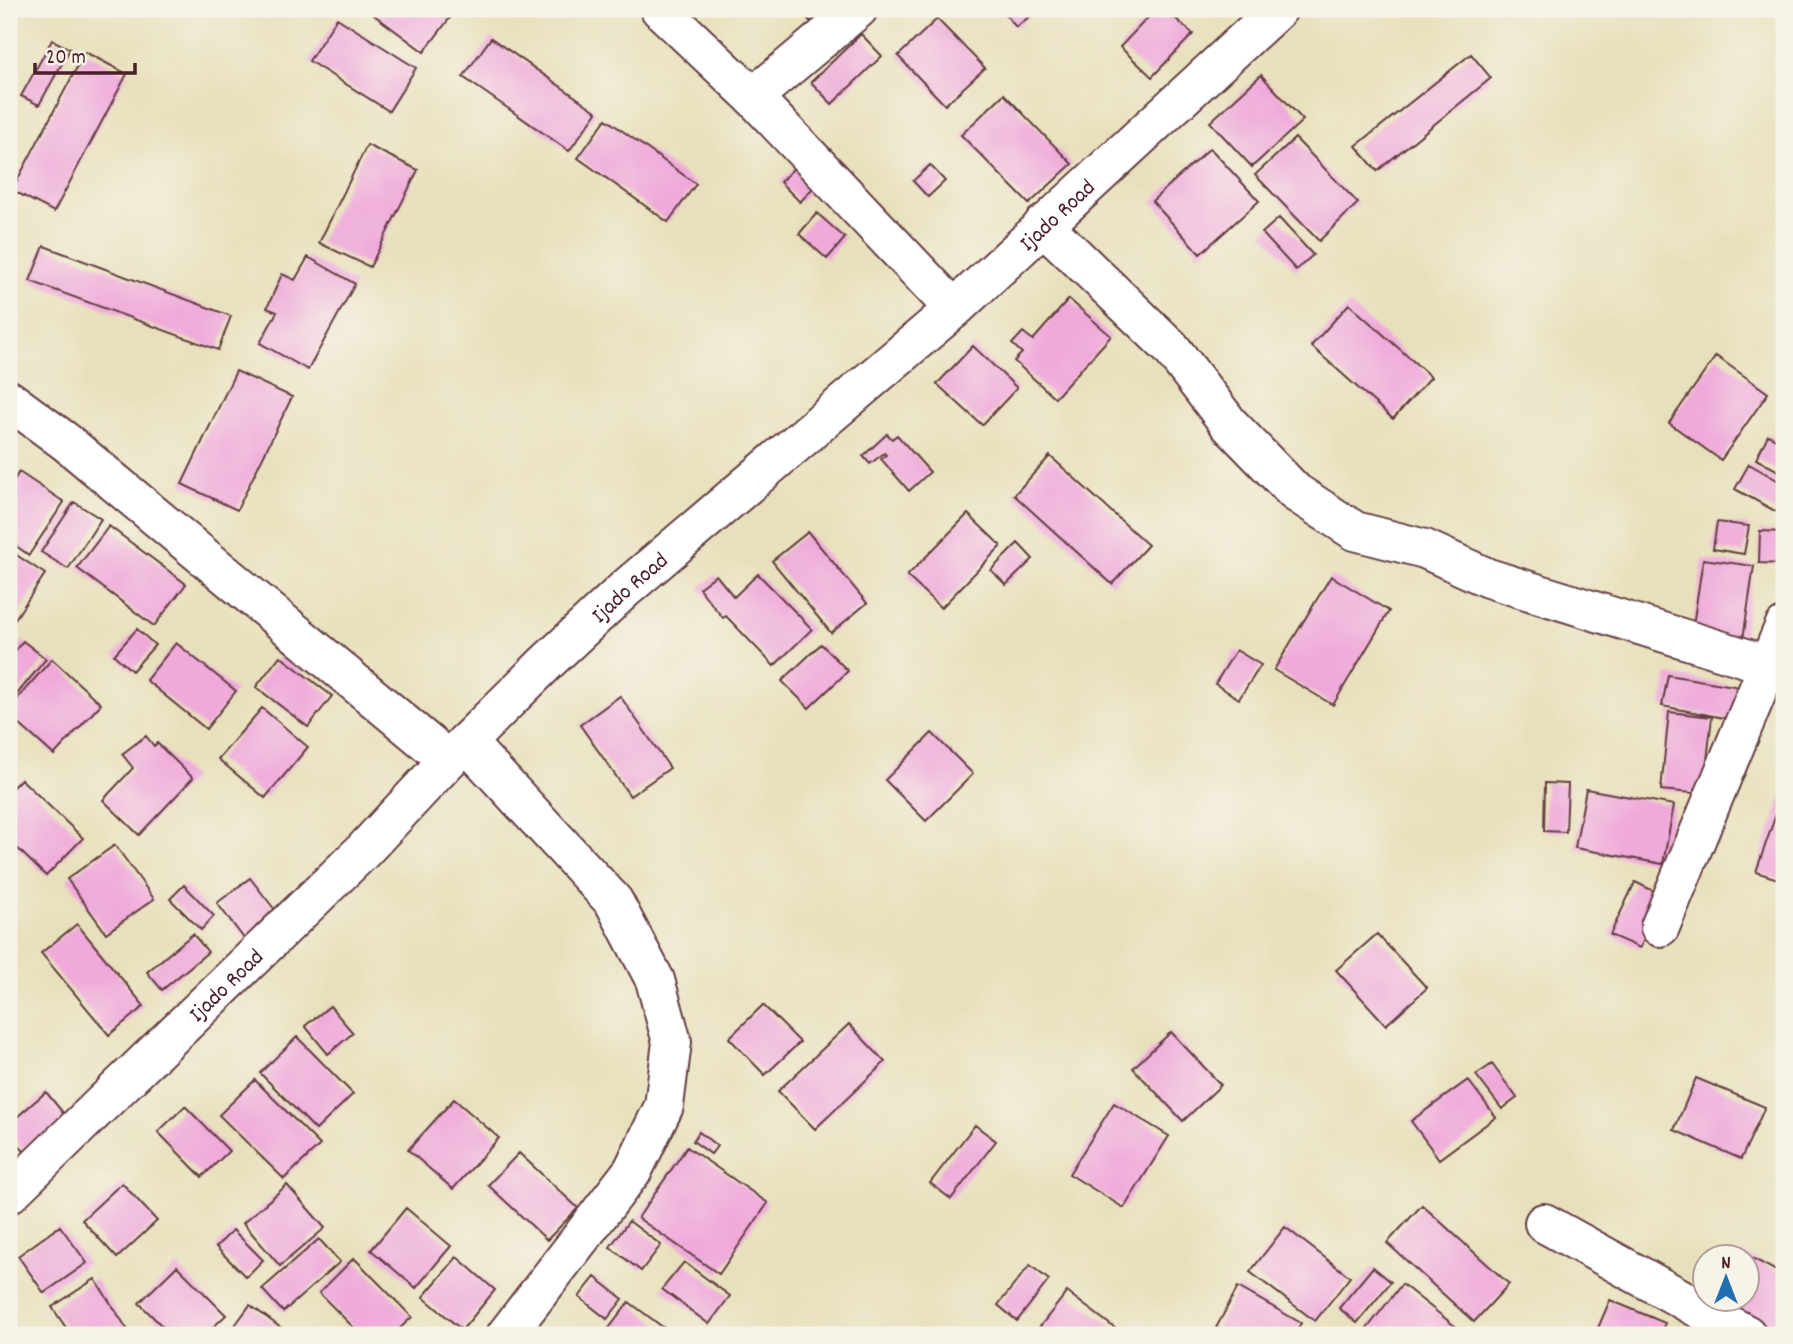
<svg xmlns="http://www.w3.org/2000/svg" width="1793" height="1344" viewBox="0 0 1793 1344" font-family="Dekko,sans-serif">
	<rect width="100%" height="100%" fill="#f7f3e8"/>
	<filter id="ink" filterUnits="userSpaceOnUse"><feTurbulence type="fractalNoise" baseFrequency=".0143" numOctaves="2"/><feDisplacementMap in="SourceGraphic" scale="14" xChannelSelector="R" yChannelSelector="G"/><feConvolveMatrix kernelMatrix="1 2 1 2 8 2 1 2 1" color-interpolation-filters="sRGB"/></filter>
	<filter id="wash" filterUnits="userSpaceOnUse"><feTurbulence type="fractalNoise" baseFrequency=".00686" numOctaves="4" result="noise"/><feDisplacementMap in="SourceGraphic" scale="28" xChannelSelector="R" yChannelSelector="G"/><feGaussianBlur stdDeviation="1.57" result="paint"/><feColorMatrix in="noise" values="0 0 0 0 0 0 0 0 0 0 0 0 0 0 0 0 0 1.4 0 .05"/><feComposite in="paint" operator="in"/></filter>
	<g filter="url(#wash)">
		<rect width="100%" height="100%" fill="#e8e0bc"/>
		<g id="blocks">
			<path fill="#efaada" d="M366 9H443L452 15 424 52Z
				M799 9H825L811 22Z
				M1001 9H1039L1016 27Z
				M1156 9H1165L1193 34 1152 77 1120 47Z
				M1176 9H1192L1182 17Z
				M337 18 416 68 389 111 309 61Z
				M937 19 985 68 945 105 898 56Z
				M861 34 882 56 832 104 811 82Z
				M491 38 597 112 569 151 463 77Z
				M52 40 70 49 39 105 21 96Z
				M85 52 127 74 54 212 12 190Z
				M1471 54 1491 78 1377 171 1356 146Z
				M1261 75 1303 120 1252 167 1210 122Z
				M1004 94 1072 164 1029 204 961 135Z
				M606 119 696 184 668 222 578 158Z
				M1295 138 1358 203 1319 241 1255 175Z
				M367 145 418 170 370 267 319 243Z
				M1210 148 1259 201 1200 254 1152 201Z
				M797 165 817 184 800 202 780 182Z
				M930 165 945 181 928 197 913 181Z
				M817 213 845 238 827 259 799 234Z
				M1279 218 1313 255 1296 270 1262 233Z
				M44 246 231 316 218 350 30 281Z
				M308 257 355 284 308 370 260 343 277 312 267 308 282 274 295 280Z
				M1069 299 1111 336 1055 398 1014 361 1022 353 1012 344 1023 332 1033 340Z
				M1349 304 1431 377 1393 419 1311 346Z
				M973 346 1017 388 982 425 937 384Z
				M1716 356 1768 393 1721 460 1669 423Z
				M236 371 292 397 237 510 182 484Z
				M887 434 892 439 897 435 930 472 909 491 881 459 886 455 884 453 870 464 863 456Z
				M1768 435 1784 443V474L1756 459Z
				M1050 456 1148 545 1112 584 1014 495Z
				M1749 464 1784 484V516L1735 489Z
				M19 472 64 502 29 555 9 541V488Z
				M74 502 101 519 68 569 41 552Z
				M968 514 1001 546 941 608 907 576Z
				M1717 522 1749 526 1744 554 1713 549Z
				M109 526 186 584 154 626 77 568Z
				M1760 531 1784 532V564L1759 563Z
				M808 532 867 603 831 633 772 561Z
				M1018 543 1033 559 1006 585 991 570Z
				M9 550 45 574 9 628Z
				M1703 559 1754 566 1743 639 1692 632Z
				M758 574 812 629 774 666 726 616 723 618 699 588 716 575 734 597Z
				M1331 576 1389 611 1333 705 1274 670Z
				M137 629 155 645 132 671 114 655Z
				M23 641 46 659 9 704V658Z
				M176 643 236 691 206 729 146 680Z
				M821 644 848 671 809 708 782 681Z
				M1236 650 1261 665 1239 699 1215 684Z
				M280 656 332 696 308 727 256 687Z
				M52 659 101 704 54 755 9 715V708Z
				M1668 675 1740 687 1734 720 1662 706Z
				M620 696 670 768 630 796 580 725Z
				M262 708 308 747 265 798 218 759Z
				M1669 712 1712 717 1703 794 1661 790Z
				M932 733 973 774 926 821 885 780Z
				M146 736 154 746 157 743 193 778 139 835 103 800 133 768 122 754Z
				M21 779 83 838 46 876 9 840V791Z
				M1545 783 1568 784 1566 832 1544 831Z
				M1586 789 1674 805 1663 864 1575 848Z
				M1784 791V881L1756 872Z
				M115 845 154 899 106 933 67 879Z
				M250 878 279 915 246 941 217 903Z
				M1635 882 1664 896 1640 948 1610 935Z
				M184 885 214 916 201 930 170 899Z
				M77 924 144 1006 109 1035 41 953Z
				M193 934 208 952 162 990 147 972Z
				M1377 934 1427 988 1386 1025 1336 970Z
				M763 1005 800 1042 765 1075 729 1038Z
				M330 1006 353 1033 328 1054 305 1026Z
				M849 1024 885 1062 815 1129 778 1091Z
				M1171 1032 1221 1085 1183 1121 1133 1068Z
				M297 1037 353 1094 316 1130 260 1073Z
				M1492 1064 1517 1098 1502 1109 1476 1075Z
				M1696 1078 1765 1107 1741 1159 1674 1130Z
				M255 1080 320 1145 284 1179 219 1115Z
				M1468 1080 1496 1117 1439 1159 1411 1121Z
				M46 1092 68 1119 27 1155 9 1133V1124Z
				M454 1099 499 1138 453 1189 408 1150Z
				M1114 1103 1169 1136 1124 1208 1069 1174Z
				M185 1106 229 1151 202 1177 158 1132Z
				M975 1125 996 1141 951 1199 930 1183Z
				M699 1132 717 1146 711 1154 693 1141Z
				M687 1147 768 1203 719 1274 638 1218Z
				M519 1153 578 1208 547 1240 488 1185Z
				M122 1183 157 1221 117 1258 82 1220Z
				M287 1185 325 1228 280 1266 243 1223Z
				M1422 1205 1509 1284 1474 1322 1387 1243Z
				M406 1208 451 1246 416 1288 371 1250Z
				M629 1221 661 1245 641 1271 610 1247Z
				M60 1226 87 1263 44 1293 18 1256Z
				M1285 1227 1350 1277 1315 1321 1250 1272Z
				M233 1230 263 1260 246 1277 216 1247Z
				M319 1239 340 1262 283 1312 262 1289Z
				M1743 1253 1784 1275V1335H1773L1715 1304 1718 1298H1748V1256H1741Z
				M457 1257 495 1290 462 1330 423 1297Z
				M354 1258 412 1317 393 1335H361L319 1293Z
				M684 1262 730 1296 709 1324 662 1289Z
				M1030 1265 1049 1280 1017 1321 998 1305Z
				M177 1266 226 1315 205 1335H171L139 1303Z
				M1373 1267 1391 1282 1357 1323 1339 1308Z
				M595 1277 623 1299 607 1319 579 1297Z
				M95 1279 131 1335H71L52 1307Z
				M1402 1284 1466 1335H1372L1366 1330Z
				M1238 1287 1301 1323 1294 1335H1230L1216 1328Z
				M1067 1292 1124 1335H1038L1035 1333Z
				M1610 1300 1665 1323 1660 1335H1595Z
				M629 1302 668 1331 665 1335H604Z
				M250 1305 281 1328 275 1335H242L233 1328Z
				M419 1328 429 1335H413Z"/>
		</g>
	</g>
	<g filter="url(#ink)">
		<use href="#blocks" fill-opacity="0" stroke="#623c41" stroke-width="2"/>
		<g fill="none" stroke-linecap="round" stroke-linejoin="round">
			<defs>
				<g id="minor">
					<path d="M660 9 753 97 954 309"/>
					<path d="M753 97 858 9"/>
					<path d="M1043 225 1171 348 1229 424 1295 492 1355 531 1425 549 1488 578 1768 665"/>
					<path d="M9 400 66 442 448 760"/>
					<path d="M466 742 614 902 655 980 672 1042 664 1106 633 1170 506 1335"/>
					<path d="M1660 927 1784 627"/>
					<path id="s1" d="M9 1194 364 850 448 760 547 662 625 589 954 309 1278 9"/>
					<path d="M1544 1223 1747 1335"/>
				</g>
			</defs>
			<use href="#minor" stroke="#623c41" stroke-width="42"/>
			<use href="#minor" stroke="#fff" stroke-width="38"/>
		</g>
	</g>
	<g text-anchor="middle" stroke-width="5" stroke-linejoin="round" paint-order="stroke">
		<g font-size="23" fill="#4a1f2b" stroke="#f7f3e8">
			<text dy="8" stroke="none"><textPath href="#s1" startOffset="1435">Ijado Road</textPath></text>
			<text dy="8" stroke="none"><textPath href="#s1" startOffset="868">Ijado Road</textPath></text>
			<text dy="8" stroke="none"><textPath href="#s1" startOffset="301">Ijado Road</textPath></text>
		</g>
	</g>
	<rect width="1793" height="1344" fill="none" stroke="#f7f3e8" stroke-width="35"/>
	<g transform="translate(1726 1278)"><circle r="33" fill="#f7f3e8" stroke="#b29e9c" stroke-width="2"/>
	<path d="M0-5L12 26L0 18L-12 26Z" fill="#1f6fb2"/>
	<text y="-10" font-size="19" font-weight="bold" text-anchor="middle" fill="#4a1f2b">N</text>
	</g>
	<path d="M35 63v10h100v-10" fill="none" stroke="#4a1f2b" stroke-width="3.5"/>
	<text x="46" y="63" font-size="21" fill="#4a1f2b" stroke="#f7f3e8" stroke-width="5" paint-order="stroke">20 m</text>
</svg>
